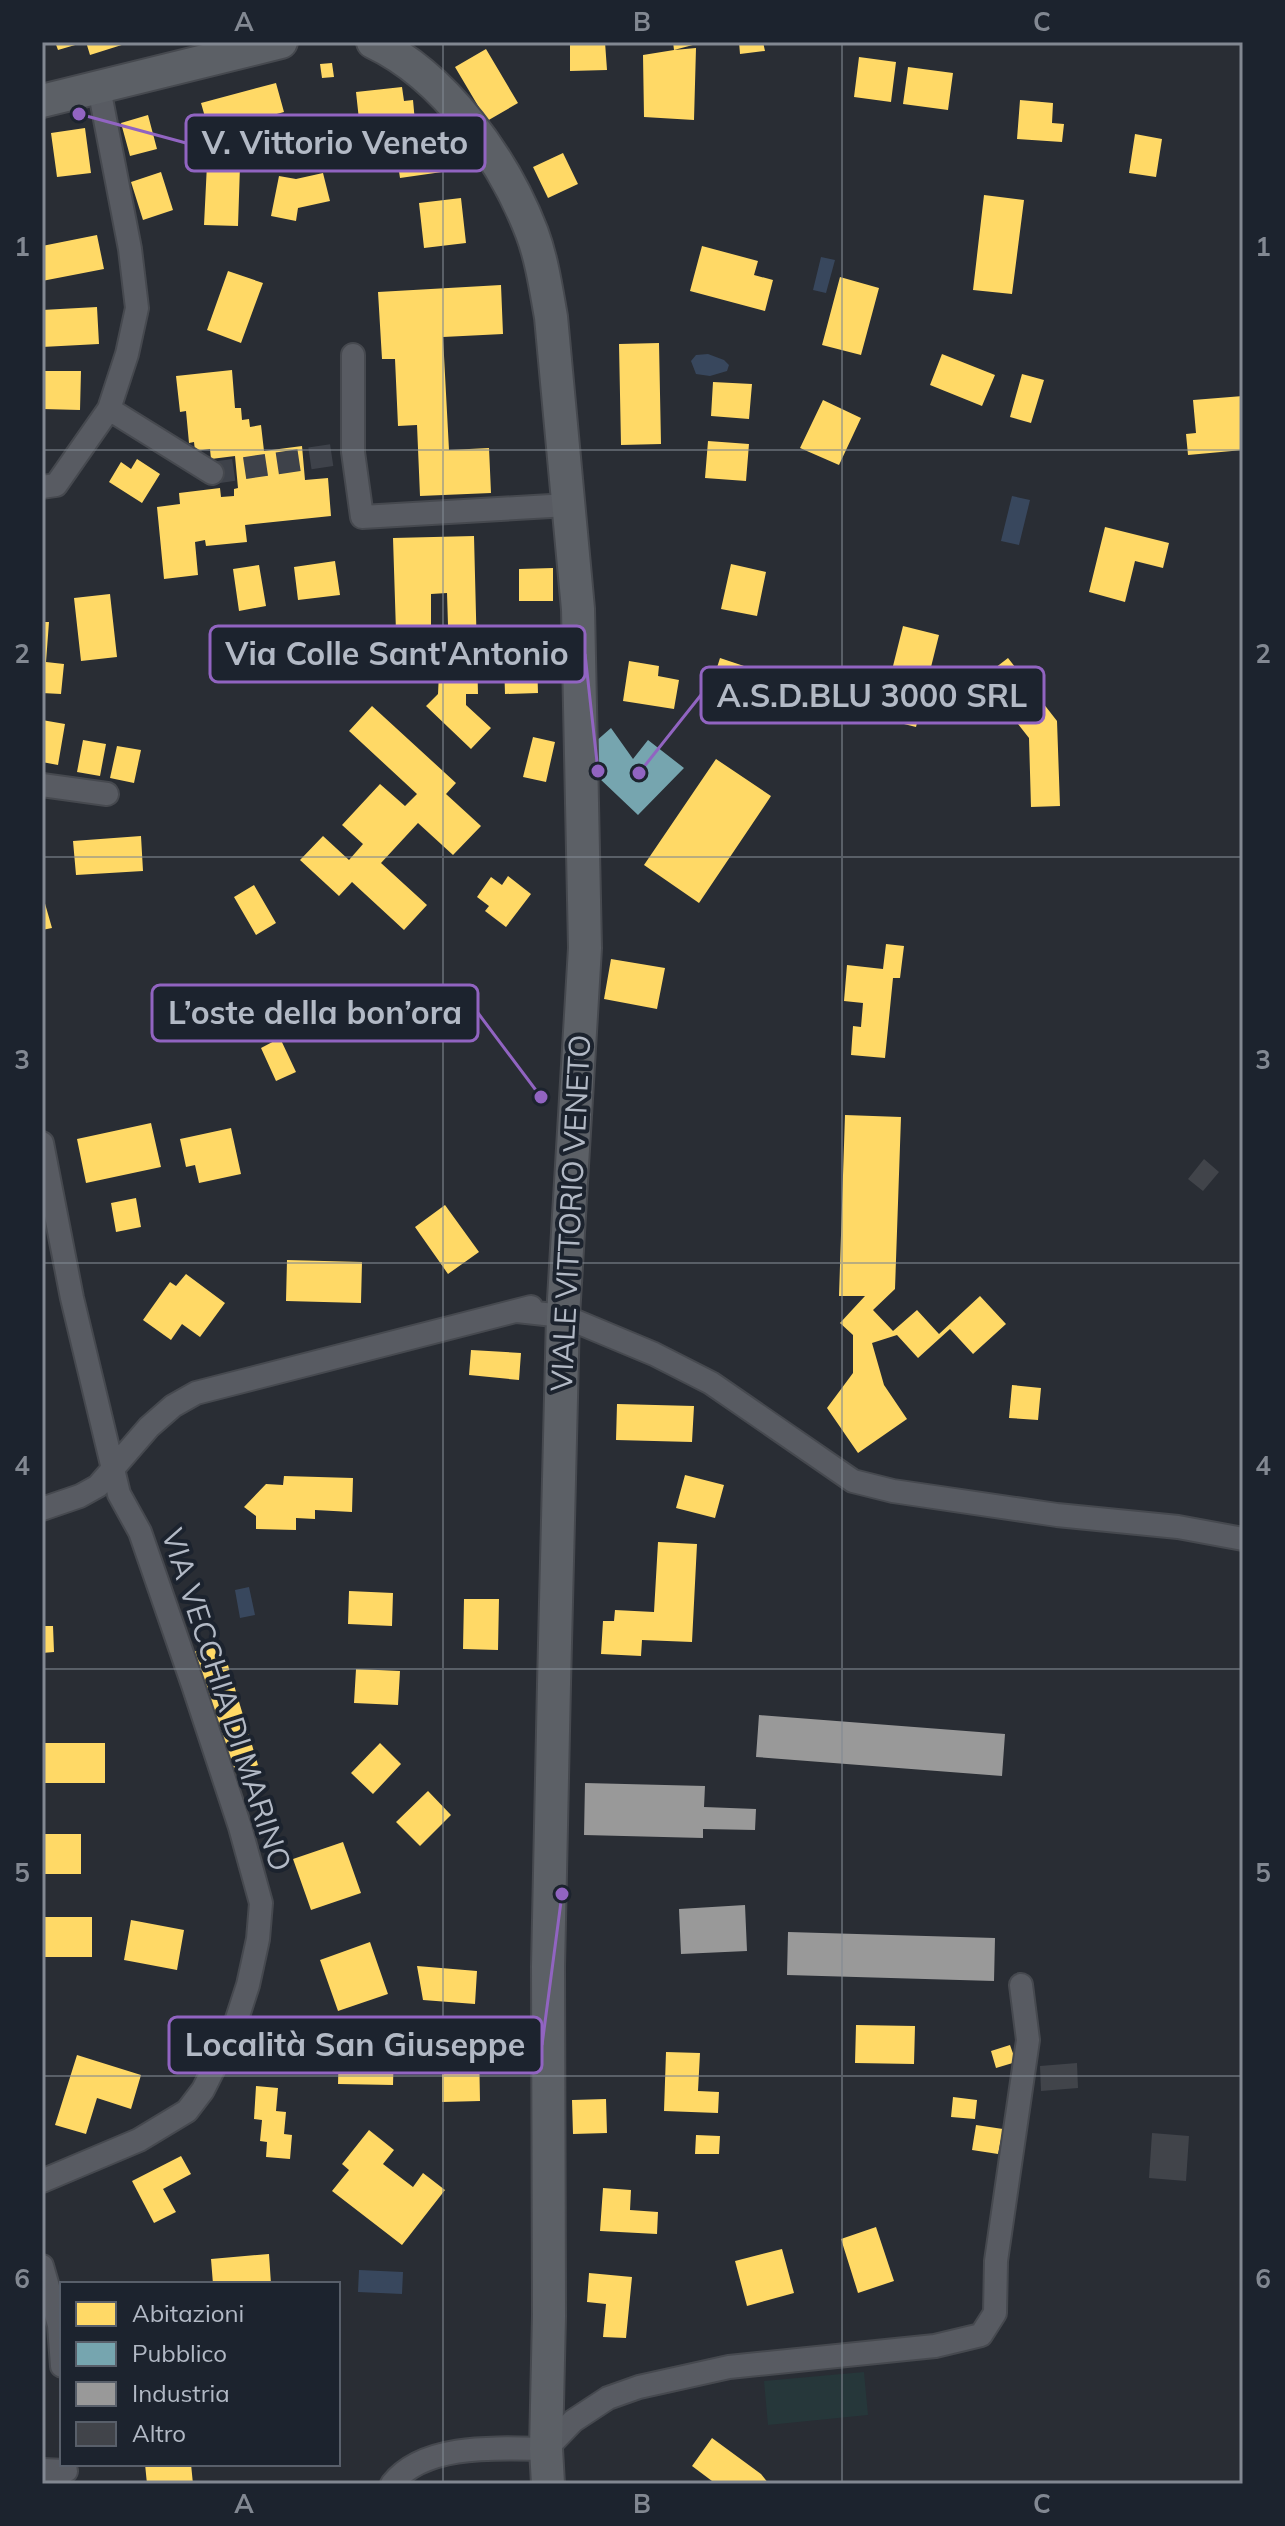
<svg xmlns="http://www.w3.org/2000/svg" width="1285" height="2526" viewBox="0 0 1285 2526" font-family="Mulish,sans-serif">
	<rect width="100%" height="100%" fill="#292d34"/>
	<path fill="#26373a" d="M864 2372 868 2415 768 2425 764 2381Z"/>
	<path fill="#38475d" d="M821 257 835 260 826 293 813 290Z
		M708 354 724 360 729 365 727 371 710 376 696 374 691 361 696 355Z
		M1012 496 1030 500 1019 545 1001 541Z
		M249 1587 255 1615 240 1618 235 1590Z
		M359 2270 403 2272 402 2294 358 2292Z"/>
	<path fill="#ffd966" fill-rule="evenodd" d="M55 42H82V43L58 50Z
		M86 42H128V43L90 55Z
		M570 42H605L607 70 570 71Z
		M673 42H704L674 50 696 48 694 120 644 117 643 55 674 50Z
		M739 42H763L765 51 740 54Z
		M486 49 518 103 487 121 455 67Z
		M859 57 896 62 891 102 854 97Z
		M332 63 334 77 322 78 320 64Z
		M908 67 953 73 948 110 903 104Z
		M276 83 284 112 248 122 254 147 228 154 221 127 209 131 201 103Z
		M402 87 404 101 413 100 415 122 360 129 356 92Z
		M1020 100 1053 103 1052 123 1064 124 1062 142 1017 139Z
		M148 115 157 149 130 156 121 123Z
		M85 128 91 173 57 177 51 133Z
		M1135 134 1162 139 1156 177 1129 173Z
		M437 139 442 172 400 178 395 145Z
		M563 153 578 184 548 198 533 167Z
		M207 164 240 166 238 226 204 225Z
		M161 172 173 210 143 220 131 182Z
		M323 173 330 201 298 208 296 221 271 216 279 176 296 179Z
		M984 195 1024 200 1012 294 973 290Z
		M461 198 466 243 424 248 419 203Z
		M97 235 104 269 42 281V246Z
		M702 246 758 261 754 275 773 280 765 311 690 291Z
		M228 271 263 283 241 343 207 330Z
		M840 277 879 288 861 355 822 345Z
		M501 285 503 334 443 337 449 450 489 448 491 493 420 496 417 425 398 426 395 359H382L378 292Z
		M97 307 99 344 42 347V310Z
		M659 343 661 444 621 445 619 344Z
		M942 354 995 375 982 406 930 385Z
		M232 370 235 408H241L242 420 249 419 250 427 261 425 264 451 302 446 305 480 328 478 331 516 245 525 247 542 206 546 205 540 195 542 198 575 164 579 157 507 180 504 179 493 220 488 221 497 234 496V489L238 488 235 456 211 459 210 449 195 451 194 442 189 443 186 411 180 412 176 376Z
		M42 371H81L80 410 42 409Z
		M1022 374 1044 380 1031 423 1010 417Z
		M713 382 752 384 749 419 711 416Z
		M1243 396V450L1188 455 1186 434 1196 433 1193 400Z
		M823 400 861 418 839 465 800 448Z
		M708 441 749 444 746 481 705 478Z
		M137 459 160 474 142 503 109 482 121 462 131 469Z
		M1105 527 1169 543 1163 568 1135 561 1125 602 1089 592Z
		M474 536 478 694H466V705L491 728 471 749 426 706 438 694 439 673 396 632 393 538ZM447 593 448 625 444 640H437L431 625V594Z
		M335 561 340 595 298 600 294 567Z
		M731 564 766 572 757 616 721 609Z
		M259 565 266 606 239 611 233 569Z
		M553 568V601H519V569Z
		M110 594 117 657 81 661 74 598Z
		M42 622H49L46 662 64 664 61 694 42 693Z
		M903 626 939 635 916 727 880 718Z
		M720 658 759 671 744 715 706 702Z
		M1008 658 1057 721 1060 806 1031 807 1029 738 982 678Z
		M537 660 538 693 505 694 504 661Z
		M629 661 659 666 658 676 679 680 674 709 623 701Z
		M372 706 456 783 446 794 481 826 453 855 418 823 381 863 427 905 404 930 352 882 339 896 300 860 323 836 349 860 363 844 342 825 380 784 405 806 417 794 349 731Z
		M42 720 65 724 58 765 42 762Z
		M533 737 555 742 546 782 523 777Z
		M83 740 106 744 100 776 77 772Z
		M117 746 141 750 134 783 110 778Z
		M716 759 771 796 699 903 644 865Z
		M141 836 143 871 76 875 73 841Z
		M508 876 531 894 506 927 485 911 489 906 477 897 491 877 502 885Z
		M254 885 276 923 256 935 234 897Z
		M42 893 52 928 42 930Z
		M886 944 904 946 900 978H893L885 1058 851 1055 853 1026 861 1027 863 1003 844 1001 847 965 883 969Z
		M611 959 665 968 657 1009 604 999Z
		M280 1038 296 1072 276 1081 261 1048Z
		M845 1115 901 1117 895 1289 873 1310 893 1331 917 1310 939 1334 980 1296 1006 1324 973 1354 950 1329 918 1358 897 1335 872 1343 884 1385 907 1419 858 1453 827 1408 853 1373V1335L840 1323 865 1296H839Z
		M151 1123 161 1167 86 1183 77 1139Z
		M231 1128 241 1174 199 1183 195 1165 186 1167 180 1139Z
		M136 1198 141 1227 116 1232 111 1203Z
		M445 1205 479 1252 448 1274 415 1227Z
		M287 1260 362 1262 361 1303 286 1301Z
		M186 1274 225 1303 200 1337 182 1324 171 1340 143 1320 170 1282 176 1286Z
		M471 1350 521 1353 519 1380 469 1375Z
		M1012 1385 1041 1388 1038 1420 1009 1418Z
		M617 1404 694 1406 692 1442 616 1440Z
		M685 1475 724 1485 715 1518 676 1508Z
		M284 1476 353 1478 352 1512 315 1510V1519L296 1518V1530L256 1529V1516L244 1507 266 1484 283 1485Z
		M658 1542 697 1544 692 1642 642 1640 641 1656 601 1654 603 1621H614L615 1610 654 1612Z
		M349 1591 393 1593 392 1626 348 1624Z
		M464 1599H499L498 1650 463 1649Z
		M42 1626H53L54 1652 42 1653Z
		M221 1642 258 1765 235 1774 222 1753 188 1654Z
		M356 1669 400 1671 398 1705 354 1703Z
		M42 1743H105V1783H42Z
		M380 1743 401 1764 373 1794 351 1773Z
		M428 1791 451 1815 420 1846 396 1822Z
		M42 1834H81V1874H42Z
		M343 1842 361 1893 311 1910 293 1859Z
		M42 1917H92V1957H42Z
		M131 1920 184 1930 177 1970 124 1960Z
		M370 1942 388 1994 338 2011 320 1960Z
		M417 1966 477 1971 475 2004 423 2000Z
		M856 2025 915 2026 914 2064 855 2063Z
		M1010 2045 1016 2062 996 2068 991 2051Z
		M339 2047 394 2049 393 2085 338 2084Z
		M442 2048H479L480 2101 442 2102Z
		M666 2052 700 2053 698 2091 719 2092 718 2113 664 2111Z
		M77 2055 141 2075 131 2109 97 2098 86 2134 55 2125Z
		M256 2086 278 2088 276 2111 286 2112 284 2134 292 2135 290 2159 266 2157 267 2142 260 2141 262 2120 254 2119Z
		M953 2097 977 2100 975 2119 951 2117Z
		M606 2099 607 2133 573 2134 572 2100Z
		M976 2125 1003 2129 998 2154 972 2150Z
		M369 2130 394 2150 383 2164 413 2187 423 2173 445 2190 402 2245 332 2191 349 2170 342 2164Z
		M696 2135 720 2136 719 2154H695Z
		M181 2156 191 2174 163 2189 176 2212 154 2223 132 2181Z
		M603 2188 631 2190 630 2210 658 2212 657 2234 600 2231Z
		M876 2227 894 2281 858 2293 841 2239Z
		M782 2249 794 2293 747 2306 735 2261Z
		M269 2254 271 2284H213L211 2259Z
		M589 2273 632 2277 626 2338 603 2337 606 2304 587 2302Z
		M712 2438 761 2474 769 2484H716L692 2466Z
		M145 2464H191L193 2484H147Z"/>
	<path fill="#76a5af" d="M611 728 633 759 648 740 684 768 638 815 599 778 595 742Z"/>
	<path fill="#999" d="M759 1715 1005 1734 1002 1776 756 1757Z
		M585 1783 705 1786 704 1807 756 1809 755 1830 703 1829V1838L584 1835Z
		M745 1905 747 1951 681 1954 679 1909Z
		M788 1932 995 1938 994 1981 787 1975Z"/>
	<path fill="#41444a" d="M1204 1159 1219 1172 1203 1191 1188 1179Z
		M1077 2063 1078 2088 1041 2091 1040 2066Z
		M1152 2133 1189 2136 1186 2181 1149 2178Z"/>
	<g fill="none" stroke-linecap="round" stroke-linejoin="round">
		<path stroke="#3e424a" stroke-width="22" stroke-dasharray="22 11" stroke-linecap="butt" d="M212 473 353 452"/>
		<defs>
			<path id="minor" d="M353 355V452L362 517 568 505
				M109 409 212 473
				M42 487 56 485 109 409 127 354 137 308 130 249 99 88
				M42 785 107 794
				M42 1143 72 1298 119 1494 140 1532 193 1685 240 1827 261 1903 258 1939 248 1985 234 2028 203 2090 187 2111 139 2140 42 2181
				M517 1311 563 1316 654 1354 711 1383 853 1481 893 1491 1057 1515 1178 1527 1243 1539
				M42 1509 80 1496 98 1486 149 1427 173 1406 196 1393 531 1307
				M42 2266 59 2325 62 2366
				M42 2470 66 2471
				M392 2484C424 2443 498 2448 546 2449L573 2421 608 2398 639 2387 729 2367 935 2346 981 2335 995 2313 996 2261 1028 2040 1021 1985"/>
			<path id="secondary" d="M373 42C445 76 504 160 532 233 542 260 546 289 551 317L578 609 585 948 563 1316 554 1684 548 1967 549 2316 546 2449 548 2484
				M42 101 281 42"/>
		</defs>
		<use href="#minor" stroke="#46494f" stroke-width="26"/>
		<use href="#secondary" stroke="#46494f" stroke-width="36"/>
		<use href="#minor" stroke="#585b62" stroke-width="22"/>
		<use href="#secondary" stroke="#5c6066" stroke-width="32"/>
	</g>
	<path fill="none" stroke="#828892" stroke-width="2" stroke-opacity="0.55" d="M443 42V2484M842 42V2484M42 450H1243M42 857H1243M42 1263H1243M42 1669H1243M42 2076H1243"/>
	<g text-anchor="middle" stroke-width="8" stroke-linejoin="round" paint-order="stroke">
		<g font-size="30" fill="#b2b9c5" stroke="#1c232e">
			<text transform="translate(571 1213) rotate(-87)" y="10">VIALE VITTORIO VENETO</text>
			<text transform="translate(226 1700) rotate(72)" y="10">VIA VECCHIA DI MARINO</text>
		</g>
	</g>
	<path fill="none" stroke="#9164c1" stroke-width="3" d="M79 114L186 143M598 771L585 654M639 773L701 695M541 1097L478 1013M562 1894L542 2045"/>
	<g fill="#9164c1" stroke="#1c232e" stroke-width="3">
		<circle cx="79" cy="114" r="8"/>
		<circle cx="598" cy="771" r="8"/>
		<circle cx="639" cy="773" r="8"/>
		<circle cx="541" cy="1097" r="8"/>
		<circle cx="562" cy="1894" r="8"/>
	</g>
	<g fill="#1c232e" stroke="#9164c1" stroke-width="3">
		<rect x="186" y="115" width="299" height="56" rx="8"/>
		<rect x="210" y="626" width="375" height="56" rx="8"/>
		<rect x="701" y="667" width="343" height="56" rx="8"/>
		<rect x="152" y="985" width="326" height="56" rx="8"/>
		<rect x="169" y="2017" width="373" height="56" rx="8"/>
	</g>
	<g font-size="32" text-anchor="middle" font-weight="bold" fill="#b2b9c5">
		<text x="335" y="154">V. Vittorio Veneto</text>
		<text x="397" y="665">Via Colle Sant'Antonio</text>
		<text x="872" y="707">A.S.D.BLU 3000 SRL</text>
		<text x="315" y="1024">L’oste della bon’ora</text>
		<text x="355" y="2056">Località San Giuseppe</text>
	</g>
	<rect width="1285" height="2526" fill="none" stroke="#1c232e" stroke-width="88"/>
	<rect x="60" y="2282" width="280" height="184" fill="#1c232e" stroke="#585f6a" stroke-width="2"/>
	<rect x="76" y="2302" width="40" height="24" fill="#ffd966" stroke="#585f6a" stroke-width="2"/>
	<text x="132" y="2322" font-size="24" fill="#b2b9c5">Abitazioni</text>
	<rect x="76" y="2342" width="40" height="24" fill="#76a5af" stroke="#585f6a" stroke-width="2"/>
	<text x="132" y="2362" font-size="24" fill="#b2b9c5">Pubblico</text>
	<rect x="76" y="2382" width="40" height="24" fill="#999999" stroke="#585f6a" stroke-width="2"/>
	<text x="132" y="2402" font-size="24" fill="#b2b9c5">Industria</text>
	<rect x="76" y="2422" width="40" height="24" fill="#41444a" stroke="#585f6a" stroke-width="2"/>
	<text x="132" y="2442" font-size="24" fill="#b2b9c5">Altro</text>
	<rect x="44" y="44" width="1197" height="2438" fill="none" stroke="#828892" stroke-width="3"/>
	<g font-size="26" text-anchor="middle" font-weight="bold" fill="#828892">
		<text x="244" y="31">A</text>
		<text x="642" y="31">B</text>
		<text x="1042" y="31">C</text>
		<text x="22" y="256">1</text>
		<text x="1263" y="256">1</text>
		<text x="22" y="663">2</text>
		<text x="1263" y="663">2</text>
		<text x="22" y="1069">3</text>
		<text x="1263" y="1069">3</text>
		<text x="22" y="1475">4</text>
		<text x="1263" y="1475">4</text>
		<text x="22" y="1882">5</text>
		<text x="1263" y="1882">5</text>
		<text x="22" y="2288">6</text>
		<text x="1263" y="2288">6</text>
		<text x="244" y="2513">A</text>
		<text x="642" y="2513">B</text>
		<text x="1042" y="2513">C</text>
	</g>
</svg>
